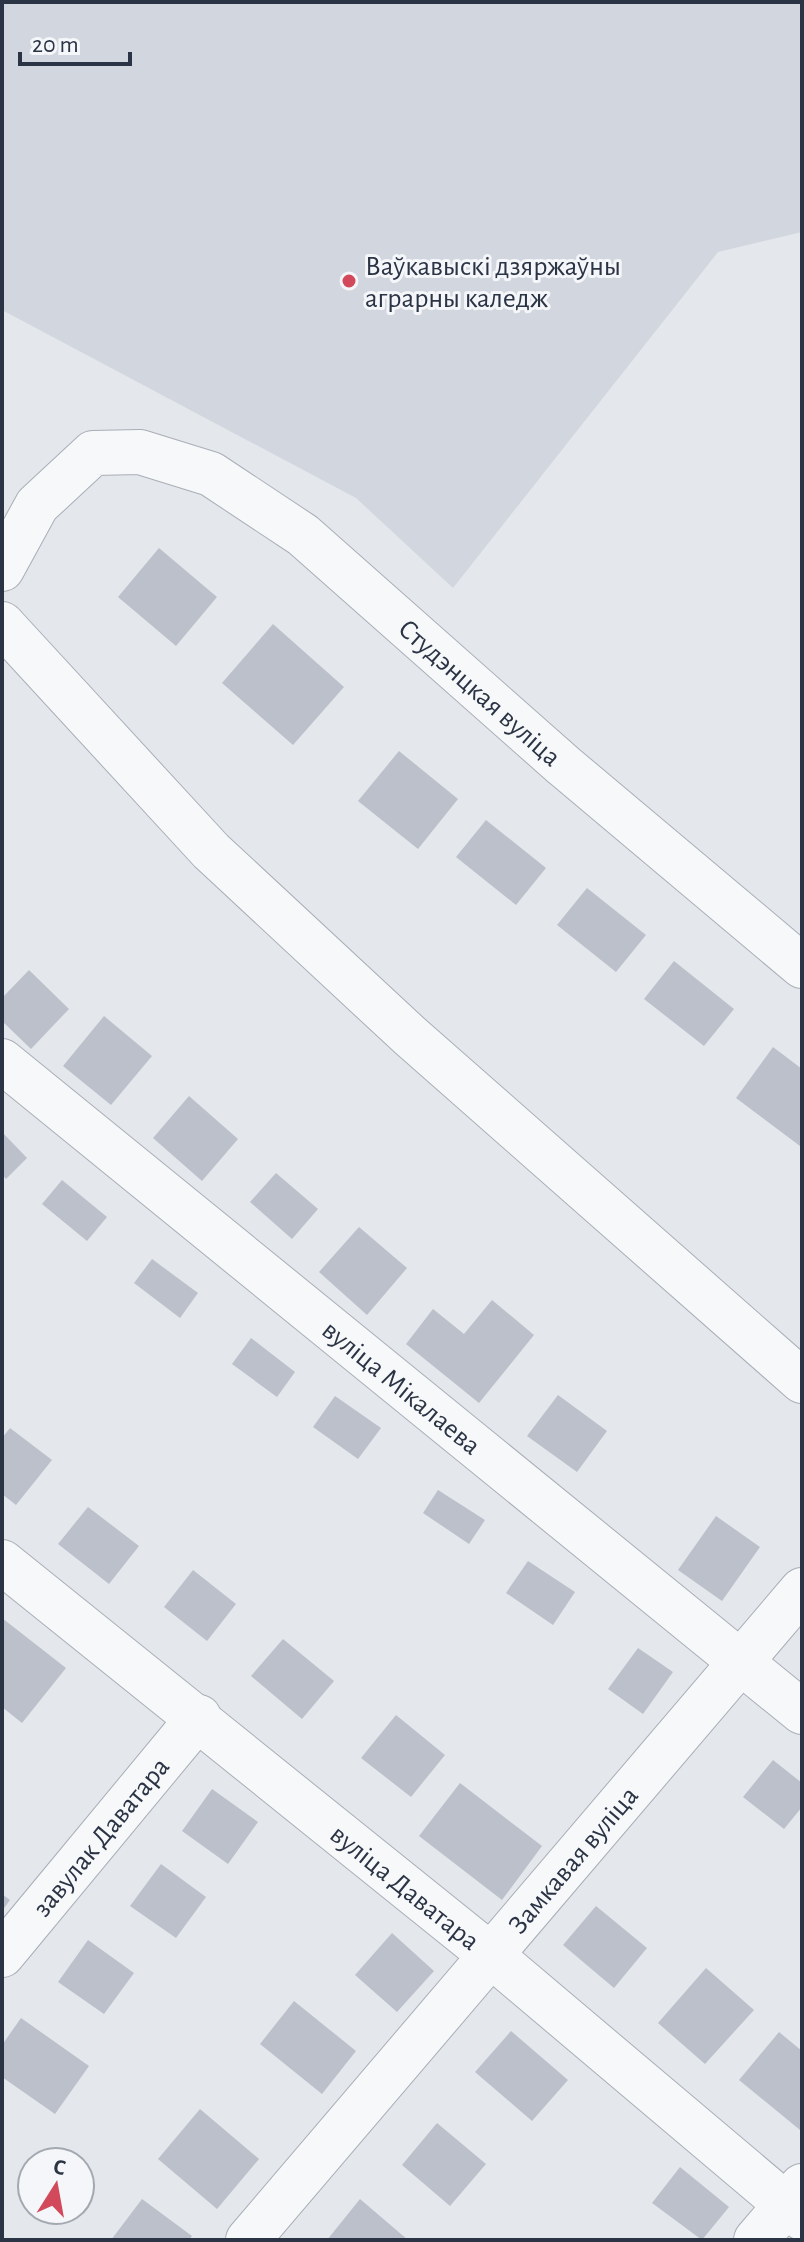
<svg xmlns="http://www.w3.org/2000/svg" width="804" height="2242" viewBox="0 0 804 2242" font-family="'Alegreya Sans',sans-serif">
	<rect width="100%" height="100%" fill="#e4e7ec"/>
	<path fill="#d2d6de" d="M2 2H802V232L718 252 453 588 356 498 2 310Z"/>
	<path fill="#bbc0ca" d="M159 548 217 597 176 646 118 597Z
		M273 624 344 687 293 745 222 683Z
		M399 751 458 799 418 849 358 801Z
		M486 820 546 868 516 905 456 857Z
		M587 888 646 935 616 972 557 925Z
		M674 961 734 1009 704 1046 644 999Z
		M29 970 69 1009 31 1049 2 1021V998Z
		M104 1016 152 1056 111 1105 63 1066Z
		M773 1047 802 1069 800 1146 736 1098Z
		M189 1096 238 1139 202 1181 153 1138Z
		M2 1132 27 1158 6 1179 2 1174Z
		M276 1173 318 1209 292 1239 250 1202Z
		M62 1180 107 1217 87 1241 42 1204Z
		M359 1227 407 1268 367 1315 319 1272Z
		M152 1259 198 1293 180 1318 134 1283Z
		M492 1300 534 1335 479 1403 406 1344 433 1309 464 1334Z
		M251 1338 295 1372 277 1397 232 1364Z
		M558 1395 607 1431 577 1472 527 1436Z
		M335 1396 381 1428 358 1459 313 1427Z
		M10 1428 52 1460 16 1505 2 1494V1438Z
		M438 1490 485 1520 469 1544 423 1513Z
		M88 1507 139 1546 109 1584 58 1544Z
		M716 1516 760 1547 722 1601 678 1570Z
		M528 1561 575 1592 553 1625 506 1593Z
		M193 1570 236 1604 207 1641 164 1607Z
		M2 1618 66 1668 22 1723 2 1707Z
		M283 1639 334 1681 302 1719 251 1676Z
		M638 1648 673 1672 643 1714 608 1689Z
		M396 1715 445 1755 411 1797 361 1758Z
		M773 1760 802 1783V1807L784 1829 743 1797Z
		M460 1783 542 1846 502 1900 419 1836Z
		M212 1789 258 1822 228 1864 182 1831Z
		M161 1864 206 1897 176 1938 130 1906Z
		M2 1894 10 1900 2 1911Z
		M596 1906 647 1948 614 1988 563 1945Z
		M392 1933 434 1971 397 2012 355 1975Z
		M88 1940 134 1973 104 2014 58 1982Z
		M706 1968 754 2010 705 2064 658 2023Z
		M294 2001 356 2051 322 2094 260 2044Z
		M21 2018 89 2066 55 2114 2 2077V2045Z
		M511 2031 568 2080 532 2121 475 2072Z
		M779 2032 802 2051 800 2130 739 2080Z
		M200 2109 259 2159 217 2209 158 2159Z
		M437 2123 486 2164 450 2206 402 2165Z
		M680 2167 729 2207 702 2240 652 2203Z
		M142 2199 192 2236 189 2240H111Z
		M360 2199 408 2240H327Z"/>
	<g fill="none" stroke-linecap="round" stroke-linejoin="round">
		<defs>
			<g id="minor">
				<path id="s1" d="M2 569 37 505 93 453 140 452 211 474 303 535 563 765 802 966"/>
				<path d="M2 624 211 851 409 1035 802 1381"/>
				<path id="s2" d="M2 1061 802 1712"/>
				<path id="s3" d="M2 1562 493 1957 802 2218"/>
				<path id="s4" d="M2 1955 199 1717"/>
				<path id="s5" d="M248 2240 802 1590"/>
				<path d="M756 2240 802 2186"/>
			</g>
		</defs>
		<use href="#minor" stroke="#a9aeb7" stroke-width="46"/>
		<use href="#minor" stroke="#f7f8fa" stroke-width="44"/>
	</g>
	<circle fill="#d1495b" stroke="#f4f6f9" stroke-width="3" cx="349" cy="281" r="8"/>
	<g text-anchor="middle" stroke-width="6" stroke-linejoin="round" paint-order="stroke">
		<g font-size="28" fill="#2b3445" stroke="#f4f6f9" text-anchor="start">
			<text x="365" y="275">Ваўкавыскі дзяржаўны<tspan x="365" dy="32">аграрны каледж</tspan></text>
		</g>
		<g font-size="28" fill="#2b3445" stroke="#f4f6f9">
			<text dy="10" stroke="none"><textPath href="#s1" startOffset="618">Студэнцкая вуліца</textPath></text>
			<text dy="10" stroke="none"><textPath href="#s2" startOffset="516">вуліца Мікалаева</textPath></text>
			<text dy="10" stroke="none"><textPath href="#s4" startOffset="154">завулак Даватара</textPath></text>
			<text dy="10" stroke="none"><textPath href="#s5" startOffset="500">Замкавая вуліца</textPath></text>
			<text dy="10" stroke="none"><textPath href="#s3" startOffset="518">вуліца Даватара</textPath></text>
		</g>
	</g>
	<rect width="804" height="2242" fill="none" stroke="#2b3445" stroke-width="8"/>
	<g transform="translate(56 2186) rotate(11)"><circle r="38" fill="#f4f6f9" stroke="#a4a8b1" stroke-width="2"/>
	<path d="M0-6L14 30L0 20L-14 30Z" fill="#d1495b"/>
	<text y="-12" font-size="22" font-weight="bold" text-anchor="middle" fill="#2b3445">С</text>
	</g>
	<path d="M20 52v12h110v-12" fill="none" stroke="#2b3445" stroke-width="4"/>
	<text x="32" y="52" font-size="24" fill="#2b3445" stroke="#f4f6f9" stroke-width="6" paint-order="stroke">20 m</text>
</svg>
